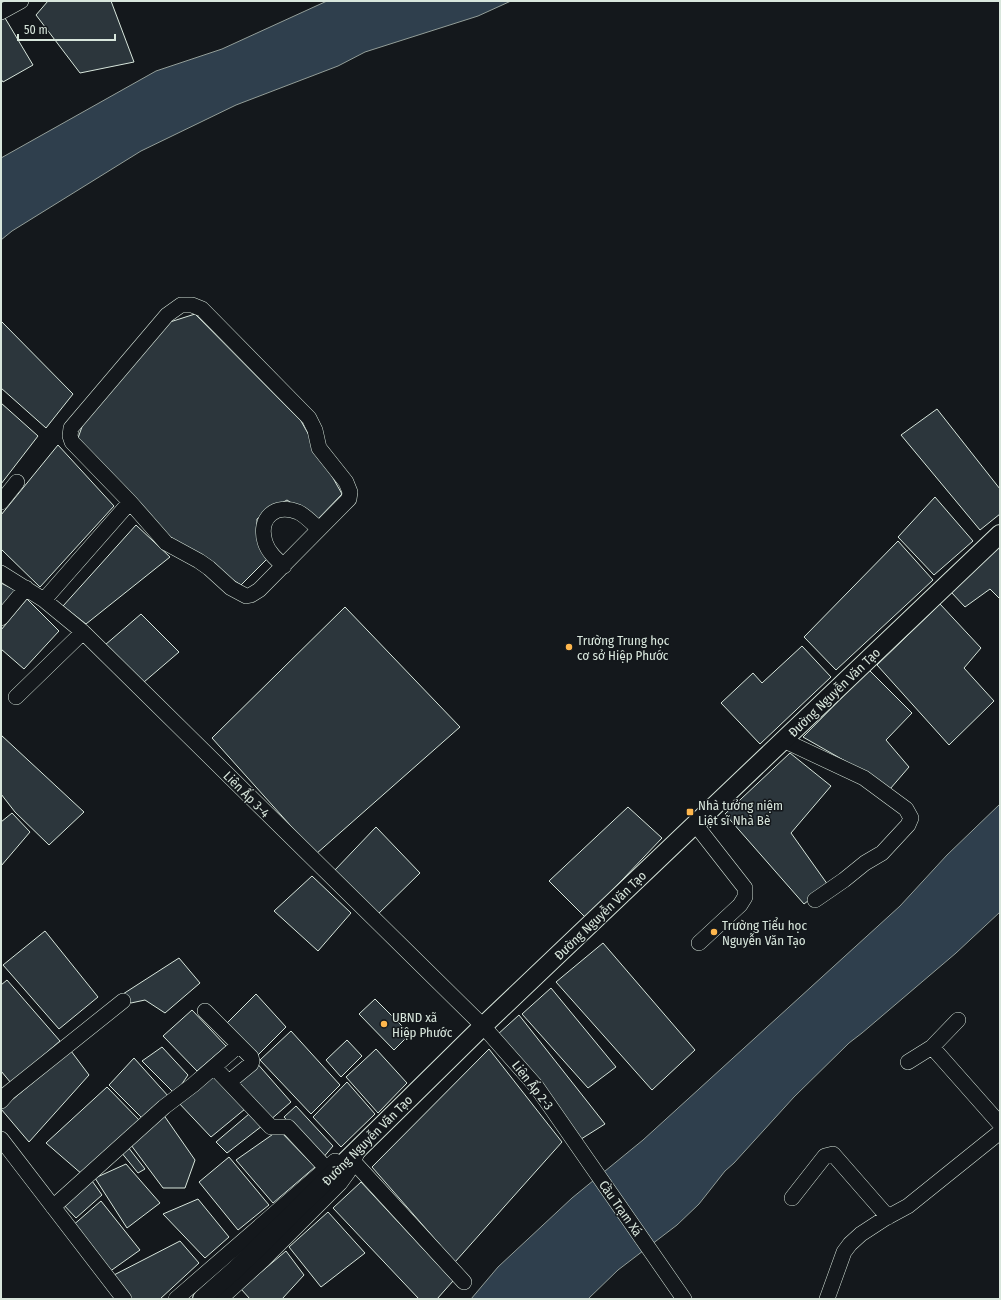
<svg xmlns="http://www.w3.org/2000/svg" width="1001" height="1300" viewBox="0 0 1001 1300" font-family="'Fira Sans Condensed',sans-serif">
	<rect width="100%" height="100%" fill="#14181c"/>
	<path fill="#2f3f4d" stroke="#939e99" d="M327 1H511L478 16 365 52 338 66 236 105 141 151 12 231 1 240V158L156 71 222 49Z
		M1000 804V912L956 953 862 1033 849 1043 794 1097 734 1163 725 1171 699 1204 677 1225 618 1270 588 1299H471L498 1267 572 1198 643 1140 900 906 947 855Z"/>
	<path fill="#2c363c" stroke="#d8e6dc" d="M48 1H111L134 62 80 73 36 15Z
		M5 18 33 65 3 82 1 79V20Z
		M195 314 301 421 342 494 317 520 287 500 269 510 257 519V530L267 559 241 585 175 544 77 441 84 421 170 322Z
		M1 321 73 394 46 428 1 388Z
		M1 403 38 436 1 484Z
		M937 409 1000 489V514L980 530 901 435Z
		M58 445 114 506 40 587 1 549V515Z
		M935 497 973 541 934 575 898 537Z
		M136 525 170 557 86 624 63 606Z
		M898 541 933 580 836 670 804 637Z
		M1000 547V599L990 589 965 607 951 592 980 563Z
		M1 583 17 591 1 609Z
		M27 599 59 631 24 669 1 649V630Z
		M940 604 981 648 964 668 994 701 949 745 877 665Z
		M345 607 460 727 316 854 212 738Z
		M141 614 179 652 144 682 105 645Z
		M802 646 831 677 760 744 721 703 753 673 762 683Z
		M869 670 912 713 886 740 909 767 890 789 866 773 803 737Z
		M1 735 84 812 49 845 15 812 1 794Z
		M790 753 831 786 791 833 828 885 804 904 725 814Z
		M628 807 662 838 586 918 549 881Z
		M12 813 30 832 1 866V822Z
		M376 827 420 873 376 916 334 871Z
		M312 876 351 913 318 951 274 911Z
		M45 931 98 997 59 1029 3 965Z
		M603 943 695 1050 652 1090 556 982Z
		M179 958 200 983 165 1013 145 1000 131 1003 123 994Z
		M7 980 60 1041 11 1083 1 1071V985Z
		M551 988 616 1067 588 1088 522 1014Z
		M256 994 286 1027 257 1056 224 1026Z
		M375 999 410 1034 394 1050 359 1014Z
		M192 1010 226 1046 197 1071 163 1036Z
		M519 1015 605 1124 578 1141 497 1035Z
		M291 1031 340 1085 311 1114 260 1060Z
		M347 1040 362 1056 341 1077 326 1060Z
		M162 1047 188 1075 175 1094 142 1061Z
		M376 1049 407 1083 378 1113 346 1077Z
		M489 1049 562 1142 455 1262 372 1167Z
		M71 1051 89 1075 29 1142 1 1109Z
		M134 1058 169 1097 144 1120 109 1085Z
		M255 1061 291 1102 269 1121 233 1082Z
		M211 1074 245 1109 211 1137 177 1101Z
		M347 1082 375 1114 341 1147 313 1117Z
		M107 1087 141 1122 83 1175 46 1143Z
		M296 1106 333 1146 322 1159 284 1117Z
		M163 1114 195 1160 185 1188H163L131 1145Z
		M249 1114 262 1126 227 1153 216 1142Z
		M279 1130 315 1167 273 1203 236 1160Z
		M128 1147 145 1169 138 1173 121 1152Z
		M229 1157 269 1205 238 1230 199 1182Z
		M126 1164 160 1203 127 1228 95 1178Z
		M90 1178 102 1195 76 1218 61 1202Z
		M361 1182 453 1281 437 1299H419L333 1208Z
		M198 1199 229 1237 205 1258 163 1214Z
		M101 1201 140 1250 109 1272 71 1227Z
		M328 1212 365 1253 321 1287 289 1247Z
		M180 1241 199 1263 160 1299H129L112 1276Z
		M286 1251 304 1275 282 1299H250L241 1289Z"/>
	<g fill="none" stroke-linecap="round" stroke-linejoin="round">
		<defs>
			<path id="minor" d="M1 12 21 1
				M181 305H192L202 309 309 418 315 430 319 448 346 482 350 492 349 499 259 590 251 595 246 596 231 588 209 568 199 561 166 543 130 502 72 442 70 436 71 428 167 315Z
				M1 502 17 482
				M284 566C276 559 268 552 265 542 258 518 275 503 298 512 305 515 313 524 319 529
				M1 573 44 600 83 632 483 1026 536 1086 684 1299
				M44 600 130 502
				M1 618 26 588
				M16 697 83 632
				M783 740 864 778 906 809 911 818 908 825 882 853 865 863 844 880 815 900
				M695 824 745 888V897L740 905 699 943
				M205 1011 251 1057 252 1061 251 1064 229 1082
				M932 1047 1000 1124
				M908 1062 932 1047 958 1020
				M214 1067 271 1127H288L326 1168
				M1 1101 8 1093 123 1001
				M1 1139 124 1299
				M353 1161 464 1282
				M792 1198 825 1156 833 1154 888 1217
				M53 1207 164 1107 193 1085 239 1045
				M176 1299 335 1161
				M220 1299 263 1260 340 1183 348 1172 358 1151
				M827 1299 844 1252 850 1244 861 1234 884 1219 908 1206 1000 1132"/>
			<path id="major" d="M202 1299 237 1268 483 1026 1000 534"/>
		</defs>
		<use href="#minor" stroke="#d8e6dc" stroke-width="16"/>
		<use href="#major" stroke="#d8e6dc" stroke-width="20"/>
		<use href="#minor" stroke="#14181c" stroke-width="15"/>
		<use href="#major" stroke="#14181c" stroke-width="18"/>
	</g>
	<g fill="#ffb74d" stroke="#14181c" stroke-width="1.5">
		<circle cx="569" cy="647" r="4"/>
		<rect x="686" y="808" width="8" height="8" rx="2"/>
		<circle cx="714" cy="932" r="4"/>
		<circle cx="384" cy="1024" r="4"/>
	</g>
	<g text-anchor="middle" stroke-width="3" stroke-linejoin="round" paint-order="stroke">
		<g font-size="13" fill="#d8e6dc" stroke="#14181c" text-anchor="start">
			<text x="577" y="645">Trường Trung học<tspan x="577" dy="15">cơ sở Hiệp Phước</tspan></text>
			<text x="698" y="810">Nhà tưởng niệm<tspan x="698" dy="15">Liệt sĩ Nhà Bè</tspan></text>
			<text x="722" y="930">Trường Tiểu học<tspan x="722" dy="15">Nguyễn Văn Tạo</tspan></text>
			<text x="392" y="1022">UBND xã<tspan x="392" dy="15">Hiệp Phước</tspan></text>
		</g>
		<g font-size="13" fill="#d8e6dc" stroke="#14181c">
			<text transform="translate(834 692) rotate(-44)" y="5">Đường Nguyễn Văn Tạo</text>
			<text transform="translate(247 794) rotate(45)" y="5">Liên Ấp 3-4</text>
			<text transform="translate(600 915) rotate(-44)" y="5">Đường Nguyễn Văn Tạo</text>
			<text transform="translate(533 1085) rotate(52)" y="5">Liên Ấp 2-3</text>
			<text transform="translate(367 1140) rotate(-45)" y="5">Đường Nguyễn Văn Tạo</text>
			<text transform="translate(621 1208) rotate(55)" y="5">Cầu Trạm Xá</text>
		</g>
	</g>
	<rect width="1001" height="1300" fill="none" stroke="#d8e6dc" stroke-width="4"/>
	<path d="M18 34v6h97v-6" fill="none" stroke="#d8e6dc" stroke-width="2"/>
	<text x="24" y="34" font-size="12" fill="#d8e6dc" stroke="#14181c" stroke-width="3" paint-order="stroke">50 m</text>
</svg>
